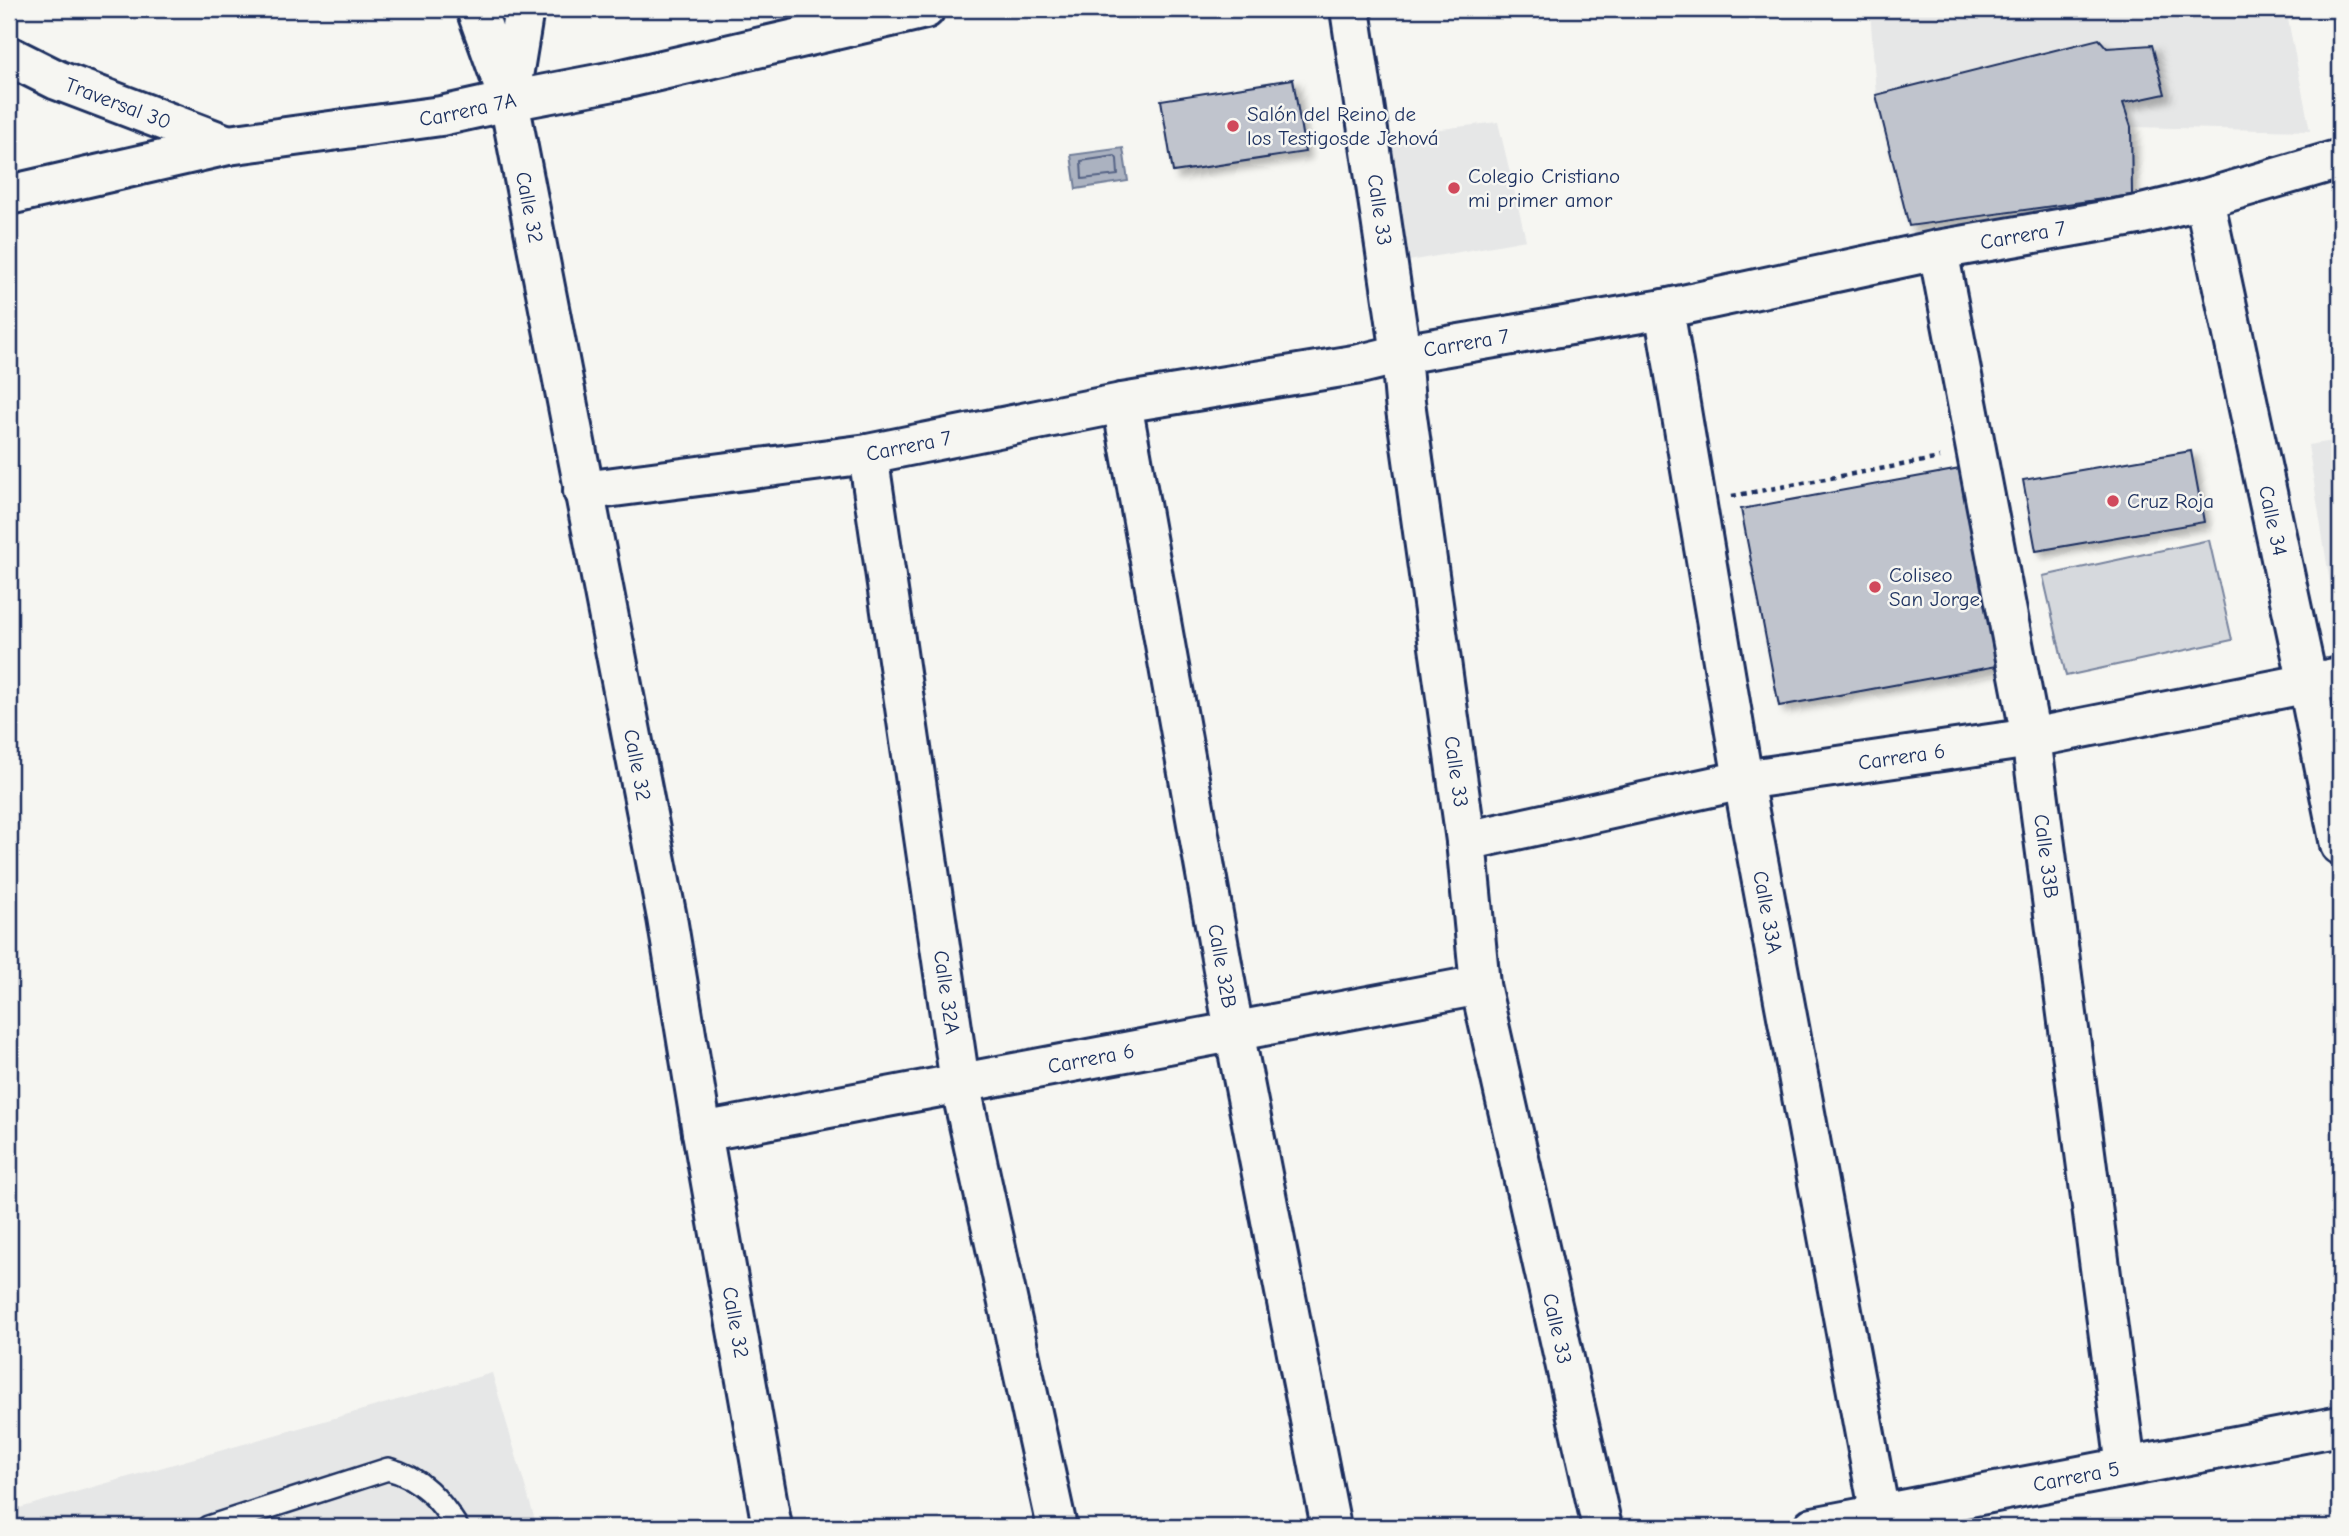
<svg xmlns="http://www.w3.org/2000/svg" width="2349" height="1536" viewBox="0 0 2349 1536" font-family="'Comic Neue',sans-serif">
	<defs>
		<filter id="shadow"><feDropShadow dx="6" dy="6" stdDeviation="3.5" flood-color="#0004"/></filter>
	</defs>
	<rect width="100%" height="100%" fill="#f6f6f2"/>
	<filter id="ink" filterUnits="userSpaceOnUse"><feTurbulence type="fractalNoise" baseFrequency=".0143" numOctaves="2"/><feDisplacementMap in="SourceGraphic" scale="14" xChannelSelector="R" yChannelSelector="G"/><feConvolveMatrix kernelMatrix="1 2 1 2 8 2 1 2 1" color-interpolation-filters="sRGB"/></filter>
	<g filter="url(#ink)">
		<path fill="#e6e7e7" d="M1870 9H2286L2310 131 2131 127 2132 195 1909 226 1876 95Z
			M1498 122 1526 240 1409 261 1384 136Z
			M2340 440V646L2308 445Z
			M492 1373 537 1527H9V1511Z"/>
		<path fill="#d6d9dd" stroke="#78849e" stroke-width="2" d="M2209 540 2232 640 2066 676 2043 576Z"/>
		<path fill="#abb2c0" stroke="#717e99" stroke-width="2" d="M1123 148 1128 181 1076 189 1071 155Z"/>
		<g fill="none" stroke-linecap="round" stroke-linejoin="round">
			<path stroke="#556385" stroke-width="2" d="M1115 156 1117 159 1118 175 1082 179 1081 161Z"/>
		</g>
		<path fill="#c0c4cd" stroke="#1b2f5e" stroke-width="2" filter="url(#shadow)" d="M2099 39 2107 48 2152 45 2165 94 2123 103 2131 127 2132 195 1909 226 1876 95Z
			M1293 79 1305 152 1173 172 1161 100Z
			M2191 451 2204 522 2036 551 2023 480Z
			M1971 467 2008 664 1779 706 1741 509Z"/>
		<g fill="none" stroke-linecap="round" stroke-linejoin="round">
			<defs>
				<path id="service" d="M208 1527 388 1469C421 1477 440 1500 457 1527"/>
				<g id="minor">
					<path id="s1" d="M1350 9 1401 354 1405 402 1466 841 1480 985 1602 1527"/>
					<path id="s2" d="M9 56 57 80 228 145"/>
					<path d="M509 101 524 9"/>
					<path id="s3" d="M2204 199 2308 684 2340 845"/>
					<path id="s4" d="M1938 250 2031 738 2126 1467"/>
					<path id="s5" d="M1664 309 1743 780 1880 1515"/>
					<path id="s6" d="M1122 403 1234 1031 1331 1527"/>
					<path id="s7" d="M868 454 960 1083 1057 1527"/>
					<path id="s8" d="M1466 841 1743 780 2031 738 2340 677"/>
					<path id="s9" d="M702 1132 1480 985"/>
					<path id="s10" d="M1813 1527 2340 1426"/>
				</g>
				<g id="tertiary">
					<path id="s11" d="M476 9 509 101 667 918 702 1132 772 1527"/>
					<path id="s12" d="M9 195 228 145 441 116 509 101 619 80 925 9"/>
					<path id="s13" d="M583 491 868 454 1122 403 1360 364 1401 354 1664 309 1938 250 2138 215 2204 199 2340 159"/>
				</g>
			</defs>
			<use href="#service" stroke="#1b2f5e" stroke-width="26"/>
			<use href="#minor" stroke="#1b2f5e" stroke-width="44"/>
			<use href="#tertiary" stroke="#1b2f5e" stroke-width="44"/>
			<path stroke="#1b2f5e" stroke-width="4.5" stroke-dasharray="5 5" stroke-linecap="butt" d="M1732 496 1940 458"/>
			<use href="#service" stroke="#f6f6f2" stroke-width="21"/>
			<use href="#minor" stroke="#f6f6f2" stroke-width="38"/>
			<use href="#tertiary" stroke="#f6f6f2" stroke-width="38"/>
		</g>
	</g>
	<g fill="#d1495b" stroke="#f6f6f2" stroke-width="2.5">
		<circle cx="1233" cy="126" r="7"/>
		<circle cx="1454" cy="188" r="7"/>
		<circle cx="2113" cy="501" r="7"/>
		<circle cx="1875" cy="587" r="7"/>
	</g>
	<g text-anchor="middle" stroke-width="5" stroke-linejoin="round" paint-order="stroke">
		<g font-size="21" fill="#1b2f5e" stroke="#f6f6f2">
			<text dy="7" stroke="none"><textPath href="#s2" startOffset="119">Traversal 30</textPath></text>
			<text dy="7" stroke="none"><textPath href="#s12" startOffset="467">Carrera 7A</textPath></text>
			<text dy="7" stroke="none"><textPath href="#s11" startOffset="206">Calle 32</textPath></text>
			<text dy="7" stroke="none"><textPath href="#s1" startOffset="203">Calle 33</textPath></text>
			<text dy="7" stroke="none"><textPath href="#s13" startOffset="1463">Carrera 7</textPath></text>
			<text dy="7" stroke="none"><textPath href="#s13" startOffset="896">Carrera 7</textPath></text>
			<text dy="7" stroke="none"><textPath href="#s13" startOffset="329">Carrera 7</textPath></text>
			<text dy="7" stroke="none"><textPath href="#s3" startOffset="329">Calle 34</textPath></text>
			<text dy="7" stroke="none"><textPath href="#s8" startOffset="444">Carrera 6</textPath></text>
			<text dy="7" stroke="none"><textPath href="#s11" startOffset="774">Calle 32</textPath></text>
			<text dy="7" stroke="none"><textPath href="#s1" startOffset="770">Calle 33</textPath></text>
			<text dy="7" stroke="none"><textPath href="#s4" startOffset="616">Calle 33B</textPath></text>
			<text dy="7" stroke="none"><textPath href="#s5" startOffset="612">Calle 33A</textPath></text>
			<text dy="7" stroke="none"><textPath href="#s6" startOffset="572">Calle 32B</textPath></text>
			<text dy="7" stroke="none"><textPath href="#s7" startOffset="544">Calle 32A</textPath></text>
			<text dy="7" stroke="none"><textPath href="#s9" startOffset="396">Carrera 6</textPath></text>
			<text dy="7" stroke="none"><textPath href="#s11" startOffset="1340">Calle 32</textPath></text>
			<text dy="7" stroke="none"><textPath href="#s1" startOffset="1337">Calle 33</textPath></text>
			<text dy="7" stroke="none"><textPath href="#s10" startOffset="268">Carrera 5</textPath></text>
		</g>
		<g font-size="21" fill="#1b2f5e" stroke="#f6f6f2" text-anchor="start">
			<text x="1247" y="121">Salón del Reino de<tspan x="1247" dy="24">los Testigosde Jehová</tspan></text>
			<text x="1468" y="183">Colegio Cristiano<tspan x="1468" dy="24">mi primer amor</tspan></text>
			<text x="2127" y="508">Cruz Roja</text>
			<text x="1889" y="582">Coliseo<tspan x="1889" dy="24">San Jorge</tspan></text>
		</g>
	</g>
	<rect width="2349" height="1536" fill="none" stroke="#f6f6f2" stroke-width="35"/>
	<rect x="18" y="18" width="2314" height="1501" fill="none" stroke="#1b2f5e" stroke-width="2.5" filter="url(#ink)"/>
</svg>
